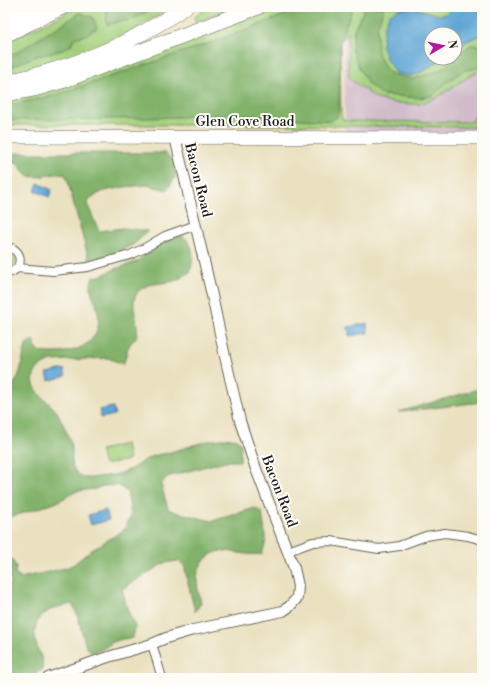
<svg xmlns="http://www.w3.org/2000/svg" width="489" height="685" viewBox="0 0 489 685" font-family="'Libre Bodoni',serif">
	<rect width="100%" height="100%" fill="#fdfcf7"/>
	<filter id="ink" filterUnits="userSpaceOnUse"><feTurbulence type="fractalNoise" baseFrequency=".025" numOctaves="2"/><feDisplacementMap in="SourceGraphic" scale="8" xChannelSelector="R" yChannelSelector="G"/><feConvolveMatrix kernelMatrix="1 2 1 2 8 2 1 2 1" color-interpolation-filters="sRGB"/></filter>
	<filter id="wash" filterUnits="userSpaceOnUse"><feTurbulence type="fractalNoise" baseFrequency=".012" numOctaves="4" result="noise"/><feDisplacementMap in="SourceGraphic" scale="16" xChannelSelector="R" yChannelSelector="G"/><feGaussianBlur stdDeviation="0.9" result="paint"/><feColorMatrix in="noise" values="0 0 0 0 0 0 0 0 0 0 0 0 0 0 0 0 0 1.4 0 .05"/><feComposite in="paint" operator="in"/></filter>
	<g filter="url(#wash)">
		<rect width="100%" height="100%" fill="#eae1c0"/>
		<path fill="#d1bdca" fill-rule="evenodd" d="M344 7H482V133L345 134ZM431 34H455V58H431Z"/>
		<path fill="#a3cf7b" stroke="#60764c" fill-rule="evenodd" d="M76 7H173L119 38 61 62 7 74V41L58 17Z
			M207 7H232L223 10V12L196 22 194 18Z
			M282 7H482V69L465 79 436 98 420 104 395 103 377 99 349 78 348 32 340 42 341 115 343 120 348 121 472 122 476 113H479L481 122 478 126 473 127 261 125H7V98L204 34ZM431 34H455V58H431Z
			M7 251 12 252 16 259 14 265 7 268Z
			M126 444 129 460 104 465 100 450Z"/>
		<path fill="#82b26b" stroke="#4f6744" d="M106 7H153L142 15 129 21H119L107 25Z
			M306 7H356L352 9 340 42 339 107 337 117 331 121 238 115 116 119 7 120V105L53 96 215 41Z
			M363 7H384L377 28 378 54 387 71 392 74 413 79 439 71 470 45H478L482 49V64L480 67 463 71 448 81 433 96 420 98 383 95 368 84 360 70 352 49 354 29 363 12Z
			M80 13 93 17 97 28 86 35 74 38 71 45 63 50 34 57 7 69V55L14 54Z
			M7 153H165L176 163V176L167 190 147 185 124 187 104 191 90 198 87 204 99 231 123 228 148 231 134 244 115 253 89 260 66 175C53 172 48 176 37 177 33 177 30 176 27 176L17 163H7Z
			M177 236H183C195 246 194 258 190 272 186 274 182 278 177 280 166 284 151 282 141 289 125 301 142 323 136 337 135 340 132 341 130 344 126 350 127 357 123 364L108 358 52 361C32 367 27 381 42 397 47 402 53 407 57 412 60 416 69 438 71 443 74 453 68 466 78 474 87 482 97 476 107 476 113 475 119 474 124 472 134 469 141 461 151 457 157 454 165 454 171 452 192 446 215 436 237 439L241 445 240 461H225L167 477 161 484 168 509 175 512 212 521 255 508 262 512 266 541 262 554C250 556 238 552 225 551 213 550 201 560 198 572 195 582 199 594 201 603L195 612 184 565 178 561 164 563 122 589 128 611 135 626 133 638 122 639 113 642 101 650 91 652 86 647 77 614 72 604C49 608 30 615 36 643 39 655 44 657 42 670L28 678H7V590L11 583 7 562 11 558 16 567 15 574 20 578 66 568 74 564 90 551 124 530 131 516 129 502 127 492 118 485 103 486 95 489 77 491 55 503 7 518V388C23 383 21 356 27 343L33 340 36 348 40 352C68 356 104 348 98 312 96 298 87 293 93 277L101 276 115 269 136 262 160 244Z
			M482 388V402L399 412Z"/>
		<path fill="#5ea6d5" stroke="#3d6178" d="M452 7H482V35L467 41 455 51V34H431V58H444L422 72 410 76 396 73 387 60 382 46 384 27 389 15 398 9 414 8 440 15 447 14Z
			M38 183 52 190 49 197 35 191Z
			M367 323 368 333 349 336 348 327Z
			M64 369 66 376 49 381 47 373Z
			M113 407 115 415 101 418 99 410Z
			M106 510 109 520 91 525 88 515Z"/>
	</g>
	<g filter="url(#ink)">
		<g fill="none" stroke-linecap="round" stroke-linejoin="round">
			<defs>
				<path id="minor" d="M7 247C24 249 24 271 7 273
					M17 268 53 271 88 267 130 255 143 249 165 236 196 225
					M288 551 313 542 331 541 379 549 399 546 426 536 445 533 468 536 482 540
					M152 644 162 678"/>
				<path id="tertiary" d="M48 678 105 658 152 644 166 638 193 630 283 611 290 606 297 598 298 586 294 568 256 469 240 421 224 352 211 291 175 137"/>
				<path id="primary" d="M7 137 482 138"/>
				<path id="motorway" d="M7 19 33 7
					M7 34 62 7
					M7 82C71 69 131 44 185 7
					M7 94 34 89 65 80 258 7"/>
			</defs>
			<use href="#minor" stroke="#646155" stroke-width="10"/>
			<use href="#tertiary" stroke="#646155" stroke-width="12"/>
			<use href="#primary" stroke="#646155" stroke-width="14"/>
			<use href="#motorway" stroke="#646155" stroke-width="16"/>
			<use href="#minor" stroke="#fff" stroke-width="8"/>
			<use href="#tertiary" stroke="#fff" stroke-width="10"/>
			<use href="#primary" stroke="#fff" stroke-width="13"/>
			<use href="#motorway" stroke="#fff" stroke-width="15"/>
		</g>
	</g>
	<g text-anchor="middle" stroke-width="4" stroke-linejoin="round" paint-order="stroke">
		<g font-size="14" fill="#1c1c1c" stroke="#fdfcf7">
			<text x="245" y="126">Glen Cove Road</text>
			<text transform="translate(199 180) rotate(76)" y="5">Bacon Road</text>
			<text transform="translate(280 491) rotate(69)" y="5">Bacon Road</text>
		</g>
	</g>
	<rect width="489" height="685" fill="none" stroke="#fdfcf7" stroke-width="24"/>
	<g transform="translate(443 46) rotate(81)"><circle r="19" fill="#fdfcf7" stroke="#a3a29f"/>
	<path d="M0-3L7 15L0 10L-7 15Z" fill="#b5179e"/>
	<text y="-6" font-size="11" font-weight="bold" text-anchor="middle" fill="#1c1c1c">N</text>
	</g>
</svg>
